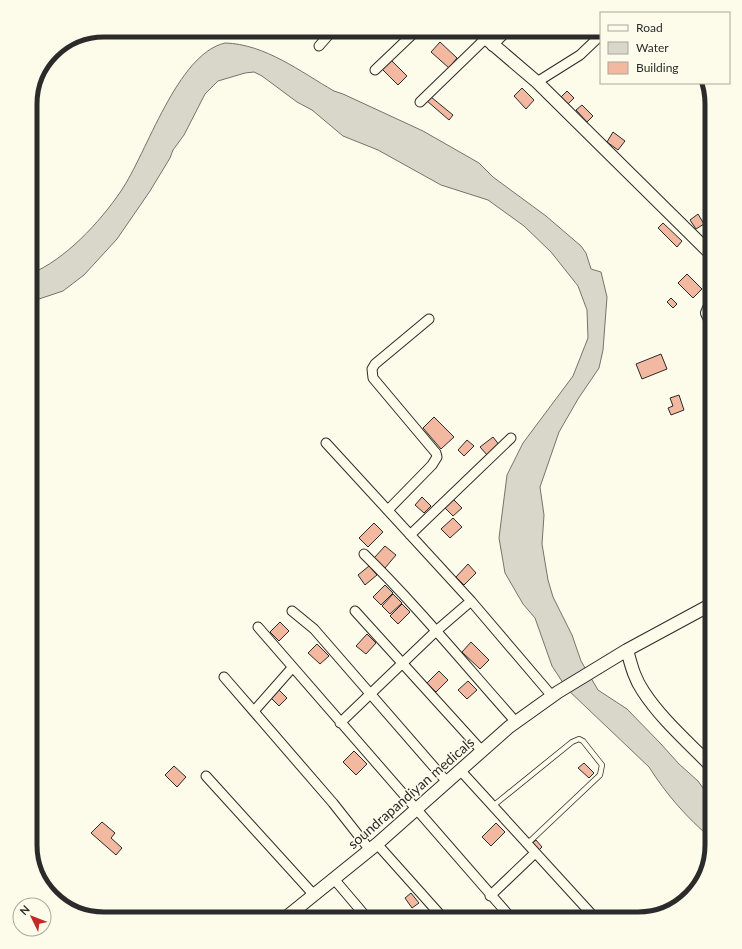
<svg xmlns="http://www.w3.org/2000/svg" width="742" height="949" viewBox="0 0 742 949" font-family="Lato,sans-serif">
	<rect width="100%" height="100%" fill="#fdfbea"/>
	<path fill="#d8d7c9" stroke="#74746e" d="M225 43C265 44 301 72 334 91L343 94 423 131 479 163 493 177 546 216 581 246 586 253 591 269 601 272 607 297 603 350 599 368 578 399 559 432 540 487 544 515 542 544 548 580 553 597 572 635 581 661 598 690 627 709 661 744 679 764 698 781 712 801V839C687 818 666 794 649 767L567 689 552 666 535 618 523 604 505 573 499 538 507 475 523 443 573 376 588 338 587 310 578 286 551 252 524 226 488 200 441 185 378 150 343 136 312 110 297 102 262 76 254 72 245 73 218 81 205 94 184 135 173 150 170 158 150 191 117 239 84 275 63 291 30 302V274C65 260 100 222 121 191 147 153 177 54 225 43Z"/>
	<path fill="#f2b8a0" stroke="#2b2b2b" d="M440 42 457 58 449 68 431 52Z
		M391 60 407 76 398 85 382 69Z
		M522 88 534 100 526 109 514 96Z
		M567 91 574 98 567 105 560 98Z
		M431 97 453 115 449 120 427 101Z
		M582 105 593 116 587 122 576 110Z
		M613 132 625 141 618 150 607 142Z
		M698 214 704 224 696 229 690 220Z
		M663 223 682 241 677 247 658 228Z
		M687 274 702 289 693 298 678 283Z
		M671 298 677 304 673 308 667 302Z
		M661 354 667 369 642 379 636 364Z
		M679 395 684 410 671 415 668 408 673 406 670 398Z
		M434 417 454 437 441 449 423 428Z
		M493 437 500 446 488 456 480 447Z
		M467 440 474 446 464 456 458 450Z
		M422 497 431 506 424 513 415 505Z
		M453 499 462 508 453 516 445 508Z
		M453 518 462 527 450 538 441 529Z
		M374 523 383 532 368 547 359 538Z
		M385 546 396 555 385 568 374 558Z
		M468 564 476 573 464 585 456 577Z
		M369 566 377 575 365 585 358 575Z
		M385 585 393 593 381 605 373 597Z
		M393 594 402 603 390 614 382 606Z
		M402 604 410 612 398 624 390 616Z
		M280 622 289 631 279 641 270 632Z
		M367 634 376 643 366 654 356 646Z
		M471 642 489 660 480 669 462 652Z
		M317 644 329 656 320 664 308 653Z
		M439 671 448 680 436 692 427 683Z
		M468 681 477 690 467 699 458 690Z
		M277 688 287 698 279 706 269 696Z
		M354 751 367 764 356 775 343 762Z
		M584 763 594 773 589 778 578 768Z
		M174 766 186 777 177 787 165 775Z
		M102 822 115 833 111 838 122 848 116 855 91 833Z
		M496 823 505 832 491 846 482 837Z
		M536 840 542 847 536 853 529 846Z
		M411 893 419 903 412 908 405 898Z"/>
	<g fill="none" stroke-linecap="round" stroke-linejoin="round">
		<defs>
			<path id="lane" d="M493 806 572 742 579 739 583 741 602 765 600 775 527 844"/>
			<path id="street" d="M319 46 333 30
				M492 46 508 30
				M375 70 417 30
				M537 82 580 55 601 35
				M420 102 485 39
				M326 443 471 601 552 696
				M388 510 432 465 437 457 436 453 373 378 372 369 375 364 429 319
				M410 535 511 438
				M364 554C418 607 466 666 516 722
				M292 611 314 629 447 782
				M355 611 482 751
				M258 627 512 919
				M224 677 333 803 370 850
				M254 711 292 668
				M340 723 435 632 471 601
				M460 770 596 919
				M206 776 314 895
				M377 844 444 919
				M334 879 368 919
				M490 896 535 853"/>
			<path id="secondary" d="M476 30 537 82 712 255
				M712 323 707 313 712 301
				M627 650C631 664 634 678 643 691 661 719 689 743 712 767
				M284 919 377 844 509 727 558 692 627 650 712 604"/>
		</defs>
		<use href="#lane" stroke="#2b2b2b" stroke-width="6"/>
		<use href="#street" stroke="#2b2b2b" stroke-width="11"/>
		<use href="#secondary" stroke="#2b2b2b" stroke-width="14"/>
		<use href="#lane" stroke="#fdfbea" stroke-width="4.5"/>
		<use href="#street" stroke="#fdfbea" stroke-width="9"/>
		<use href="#secondary" stroke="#fdfbea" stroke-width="12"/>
	</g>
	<g text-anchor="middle" stroke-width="3" stroke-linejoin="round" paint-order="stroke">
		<g font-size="14" fill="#2b2b2b" stroke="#fdfbea">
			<text transform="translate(411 793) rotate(-41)" y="5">soundrapandiyan medicals</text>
		</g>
	</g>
	<path d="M0 0H742V949H0ZM104 37H638A67 67 0 0 1 705 104V845A67 67 0 0 1 638 912H104A67 67 0 0 1 37 845V104A67 67 0 0 1 104 37Z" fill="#fdfbea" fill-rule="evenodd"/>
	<path fill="none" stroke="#2b2b2b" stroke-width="5" d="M104 37H638A67 67 0 0 1 705 104V845A67 67 0 0 1 638 912H104A67 67 0 0 1 37 845V104A67 67 0 0 1 104 37Z"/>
	<rect x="600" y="12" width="130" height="72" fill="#fdfbea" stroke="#a9a89e"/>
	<rect x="608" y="25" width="20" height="6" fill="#fdfbea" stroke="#a9a89e"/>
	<text x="636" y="32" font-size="12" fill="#2b2b2b">Road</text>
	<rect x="608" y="42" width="20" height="12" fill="#d8d7c9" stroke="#a9a89e"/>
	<text x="636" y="52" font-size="12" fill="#2b2b2b">Water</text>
	<rect x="608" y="62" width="20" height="12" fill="#f2b8a0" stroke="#a9a89e"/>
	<text x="636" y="72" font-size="12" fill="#2b2b2b">Building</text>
	<g transform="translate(32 917) rotate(313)"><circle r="19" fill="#fdfbea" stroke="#a9a89e"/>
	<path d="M0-3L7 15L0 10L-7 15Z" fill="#c62828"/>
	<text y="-6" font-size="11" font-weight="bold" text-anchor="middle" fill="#2b2b2b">N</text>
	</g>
</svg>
